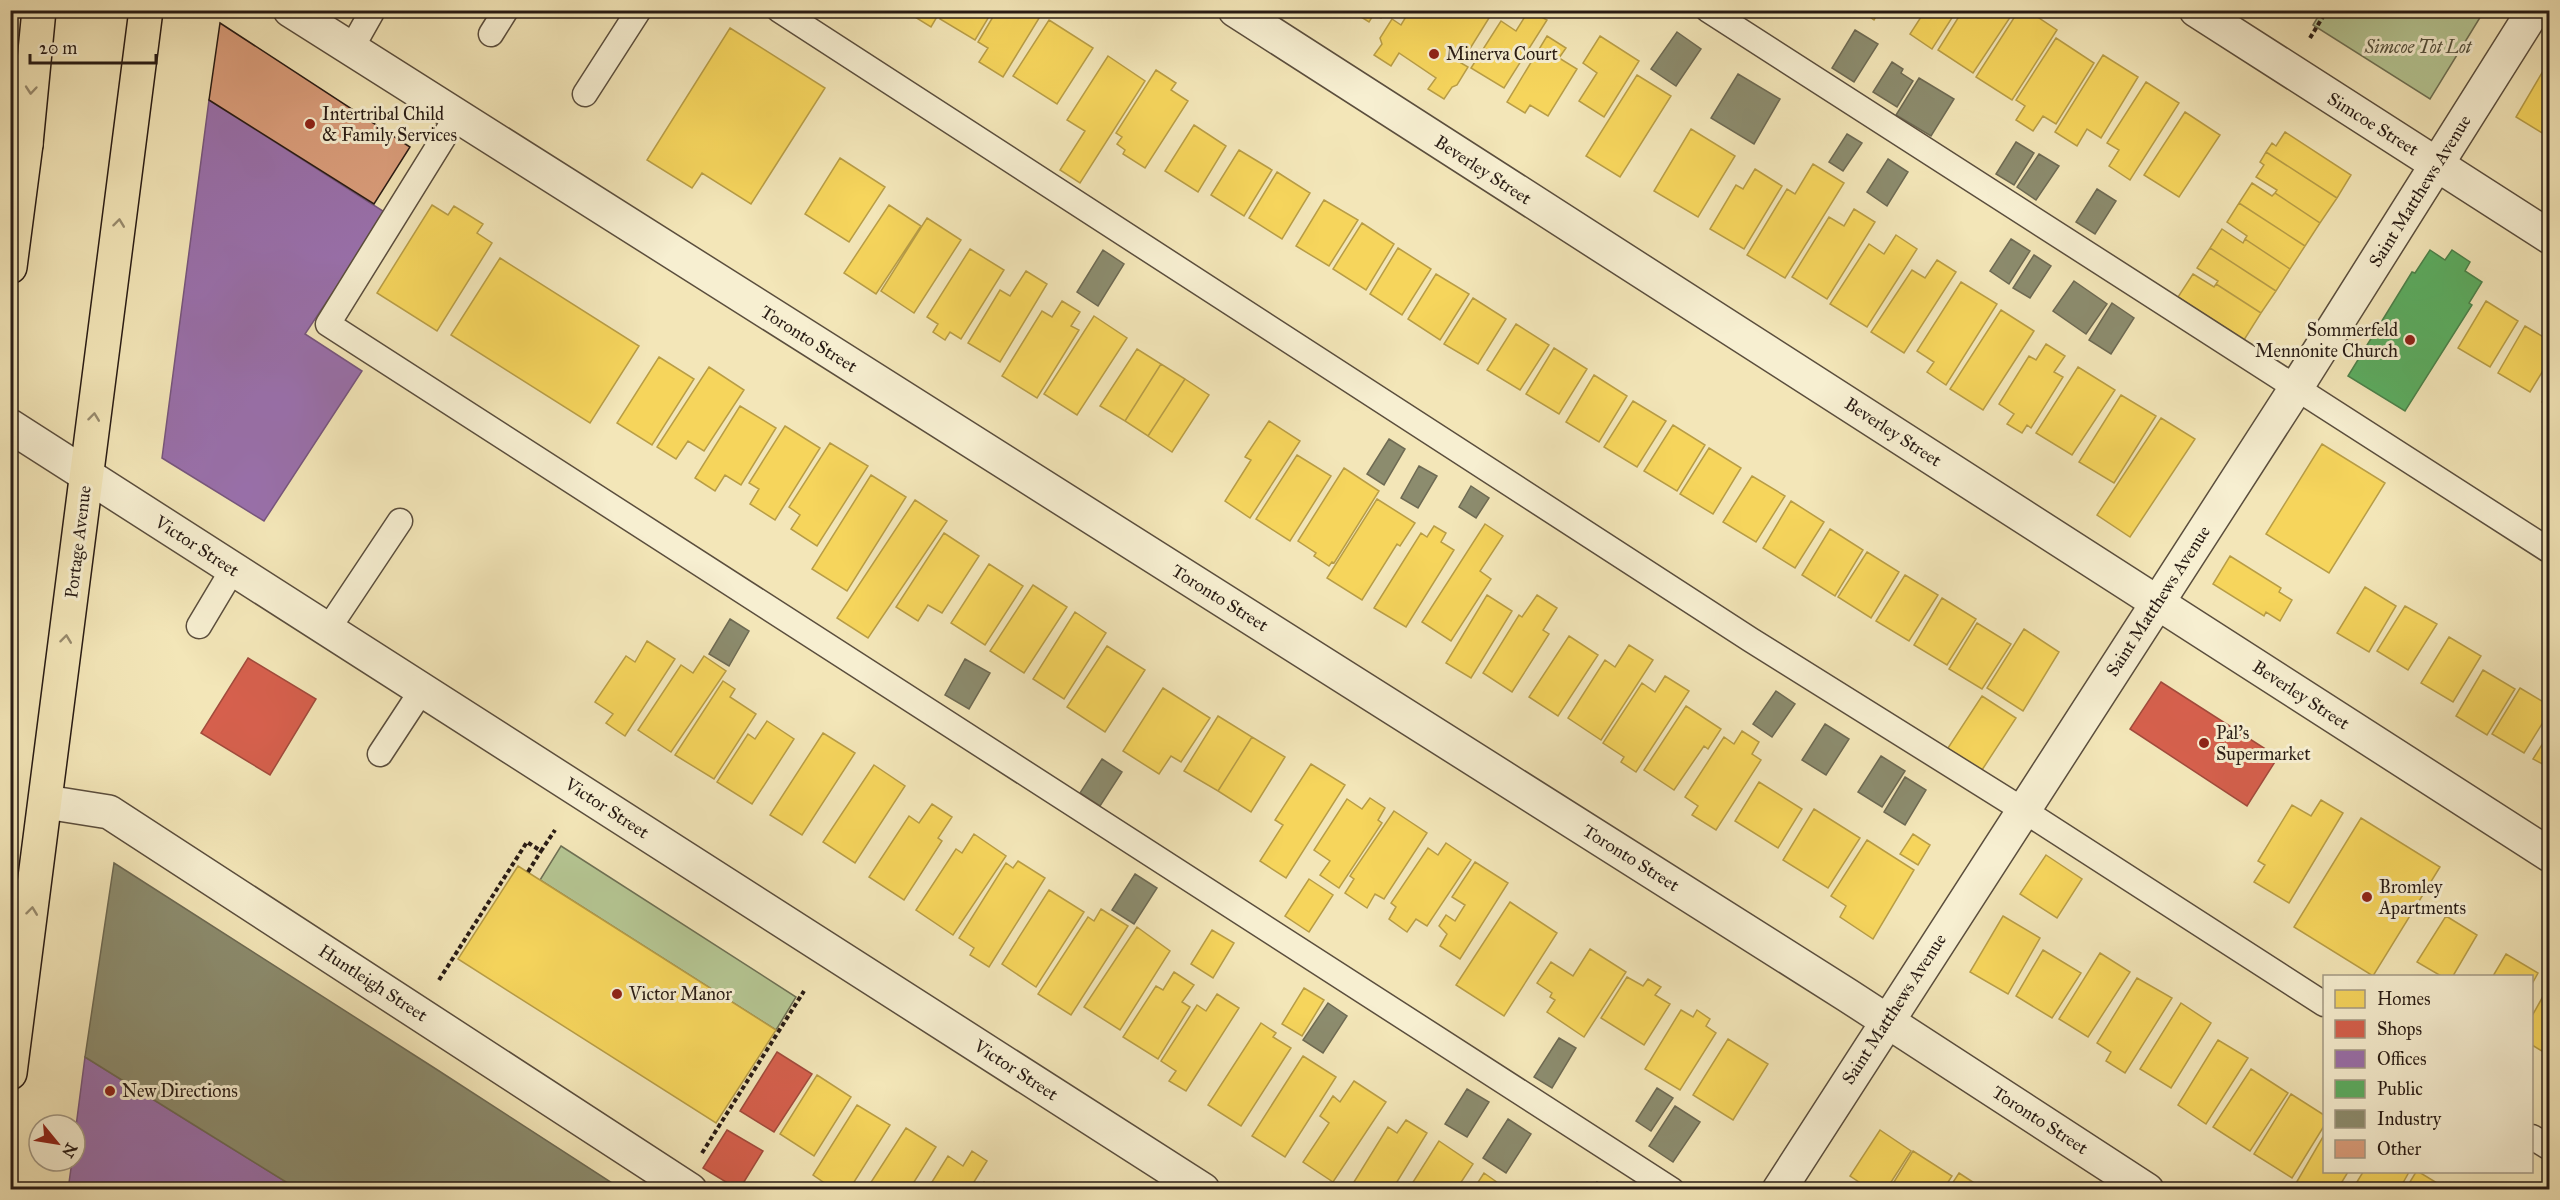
<svg xmlns="http://www.w3.org/2000/svg" width="2560" height="1200" viewBox="0 0 2560 1200" font-family="'IM FELL Great Primer',serif">
	<rect width="100%" height="100%" fill="#f3e6b8"/>
	<filter id="stains"><feTurbulence type="fractalNoise" baseFrequency=".00333" numOctaves="4"/><feColorMatrix values="0 0 0 0 .2 0 0 0 0 .09 0 0 0 0 .02 0 0 0 .5 -.17"/></filter>
	<radialGradient id="worn" r=".72"><stop offset=".6" stop-color="#630" stop-opacity="0"/><stop offset="1" stop-color="#630" stop-opacity=".3"/></radialGradient>
	<path fill="#b5c693" stroke="#6e7054" stroke-width="1.5" d="M2322 10H2484V11L2430 99 2313 25Z
		M561 846 796 997 776 1030 540 880Z"/>
	<path fill="#f6d55c" stroke="#b89d46" stroke-width="1.5" d="M912 10H941L931 27 910 14Z
		M945 10H993L975 40 940 19Z
		M997 10H1034L1041 15 1003 77 979 62 988 48 978 42Z
		M1365 10H1386L1381 18 1374 14 1369 22 1361 17Z
		M1410 10H1494L1461 63 1468 67 1457 85 1452 87 1444 99 1428 89 1436 78 1399 53 1391 66 1374 55 1382 44 1380 38 1392 19 1401 25Z
		M1529 10 1547 20 1504 88 1471 68 1501 21 1516 31Z
		M1860 10H1880L1874 20Z
		M1918 10H1957L1932 49 1910 34 1923 14Z
		M1963 10H2009L2013 13 1973 73 1938 50Z
		M2019 10H2027L2057 30 2012 100 1976 77Z
		M1049 20 1093 48 1057 104 1013 76Z
		M730 28 825 88 751 204 702 173 692 188 647 160Z
		M1547 36 1566 48 1559 58 1577 69 1548 116 1530 105 1525 113 1507 102Z
		M1600 36 1639 61 1604 117 1579 101 1597 73 1583 63Z
		M2056 38 2094 63 2056 124 2043 116 2033 131 2016 120 2025 106 2016 100Z
		M2103 55 2138 77 2101 138 2087 129 2077 146 2055 132Z
		M1108 56 1145 81 1080 183 1060 170 1085 131 1067 120Z
		M1156 70 1176 83 1171 90 1188 101 1145 168 1123 154 1125 150 1117 144 1122 137 1116 133Z
		M2543 71 2550 75V133L2547 136 2516 117Z
		M1637 75 1671 96 1620 177 1586 156Z
		M2146 82 2179 103 2130 180 2109 166 2119 150 2107 143Z
		M2185 112 2220 135 2179 197 2144 175Z
		M1194 125 1226 146 1198 192 1165 171Z
		M1691 129 1735 156 1698 217 1654 191Z
		M2285 132 2351 175 2337 198 2266 152 2272 143 2276 146Z
		M1239 150 1272 170 1244 216 1211 195Z
		M2266 152 2337 198 2320 223 2275 193 2277 190 2256 177 2264 165 2260 162Z
		M840 158 885 187 849 242 805 214Z
		M1813 164 1844 183 1785 278 1747 255 1787 189 1795 194Z
		M1755 169 1782 186 1744 249 1710 229 1736 185 1743 189Z
		M1277 172 1310 193 1282 239 1249 218Z
		M2252 183 2272 196 2275 193 2320 223 2305 246 2239 203Z
		M1324 200 1358 220 1329 266 1296 246Z
		M2239 203 2305 246 2290 269 2245 239 2247 236 2227 222Z
		M432 205 448 215 454 206 462 211 483 224 477 233 492 243 437 331 377 293Z
		M889 205 921 226 876 294 844 273Z
		M1854 209 1875 222 1827 299 1792 277 1829 217 1844 226Z
		M927 218 961 240 914 313 881 291Z
		M1362 223 1394 244 1366 290 1333 269Z
		M2222 229 2243 243 2245 239 2290 269 2276 291 2210 248Z
		M1896 235 1917 249 1867 327 1830 304 1869 244 1884 254Z
		M1398 248 1431 269 1402 315 1370 294Z
		M2210 248 2276 291 2261 313 2216 284 2218 281 2197 268Z
		M970 249 1004 270 961 339 950 332 945 340 933 332 938 324 927 317Z
		M500 258 639 346 590 423 451 335Z
		M1937 260 1956 272 1904 353 1871 332 1912 270 1925 278Z
		M1026 271 1047 284 1000 362 968 343 1000 290 1010 296Z
		M1436 274 1469 294 1440 340 1408 319Z
		M2193 274 2214 287 2216 284 2261 313 2244 340 2178 297Z
		M1961 282 1997 304 1946 385 1927 372 1934 362 1917 351Z
		M1473 298 1506 319 1478 364 1444 344Z
		M1062 301 1080 312 1071 326 1079 330 1037 398 1002 376 1042 311 1052 317Z
		M2486 301 2518 321 2490 367 2458 348Z
		M2001 310 2034 331 1983 410 1950 389Z
		M1094 316 1127 338 1077 415 1044 394Z
		M1516 324 1549 345 1520 390 1487 370Z
		M2525 326 2550 341V359L2530 392 2498 373Z
		M2046 344 2065 356 2054 372 2063 377 2031 428 2027 425 2022 433 2007 424 2014 414 1999 404 2029 356 2036 360Z
		M1554 348 1587 369 1559 414 1526 394Z
		M1137 349 1161 364 1125 421 1100 406Z
		M659 357 694 379 652 445 617 423Z
		M1161 364 1185 379 1148 436 1125 421Z
		M709 367 744 390 704 451 688 441 676 459 657 447Z
		M2078 367 2115 390 2072 455 2036 433Z
		M1594 375 1627 396 1599 442 1566 422Z
		M1185 379 1209 395 1172 452 1148 436Z
		M2550 390V406L2542 402Z
		M2121 395 2156 416 2114 483 2079 462Z
		M1633 401 1666 421 1637 467 1604 447Z
		M740 406 776 428 741 485 725 475 715 491 695 478Z
		M2161 418 2195 439 2130 537 2097 515Z
		M1269 421 1300 441 1250 518 1225 501 1251 460 1245 457Z
		M1673 425 1705 445 1677 491 1644 471Z
		M785 426 820 448 775 520 750 504 759 489 749 483Z
		M830 443 868 466 817 546 791 529 800 515 789 507Z
		M2322 444 2385 483 2329 573 2266 534Z
		M1709 448 1741 468 1713 514 1680 494Z
		M1297 455 1331 476 1290 541 1256 519Z
		M1344 468 1379 491 1334 563 1332 562 1329 566 1314 556 1316 553 1298 541Z
		M871 475 906 497 847 591 812 569Z
		M1752 476 1785 496 1756 542 1723 522Z
		M1377 499 1415 523 1400 546 1397 544 1362 600 1327 578Z
		M915 500 947 521 868 638 837 618Z
		M1791 501 1824 522 1795 568 1763 548Z
		M1485 524 1503 536 1480 571 1491 579 1451 641 1422 622Z
		M1434 526 1446 533 1441 542 1454 550 1406 627 1374 608 1421 533 1427 537Z
		M1830 529 1863 550 1835 596 1802 575Z
		M944 533 979 556 942 613 928 605 918 621 896 607Z
		M1867 552 1899 572 1871 618 1838 597Z
		M2230 556 2281 588 2279 592 2292 600 2280 621 2266 612 2264 616 2213 584Z
		M989 564 1023 586 985 645 951 623Z
		M1905 575 1938 595 1909 641 1876 621Z
		M1033 585 1067 607 1024 673 990 651Z
		M2365 587 2396 606 2369 652 2337 633Z
		M1487 595 1512 611 1471 678 1446 663Z
		M1537 595 1557 608 1543 630 1549 634 1512 692 1483 673 1519 615 1522 617Z
		M1942 598 1976 619 1947 665 1914 645Z
		M2405 606 2437 624 2408 670 2377 651Z
		M1075 612 1106 633 1064 699 1033 679Z
		M1977 623 2011 644 1982 689 1949 669Z
		M2024 629 2059 652 2023 711 1987 688Z
		M1569 636 1598 655 1558 716 1529 697Z
		M2449 637 2481 656 2453 702 2421 683Z
		M647 641 675 659 625 736 606 723 613 714 595 702 626 656 635 662Z
		M1629 645 1653 660 1601 740 1568 718 1605 660 1615 667Z
		M1107 646 1145 670 1105 732 1067 707Z
		M704 656 726 671 671 752 638 730 681 665 693 673Z
		M2483 670 2515 689 2487 735 2456 716Z
		M1665 676 1689 691 1636 772 1621 762 1624 757 1603 743 1642 683 1655 692Z
		M723 681 735 689 730 697 756 714 714 779 675 755Z
		M1163 688 1210 718 1181 762 1171 756 1159 774 1123 751Z
		M2520 688 2550 706V711L2524 753 2492 734Z
		M1982 696 2016 718 1980 773 1946 751Z
		M1686 706 1721 729 1708 749 1704 746 1674 790 1644 770Z
		M1218 716 1252 737 1218 791 1184 771Z
		M767 721 794 739 752 804 717 782 748 734 755 739Z
		M1742 731 1759 742 1752 754 1761 760 1716 830 1692 815 1698 806 1685 797 1724 737 1734 744Z
		M2550 732V768L2533 759Z
		M823 733 855 753 802 835 770 815Z
		M1252 737 1285 757 1251 812 1218 791Z
		M1311 764 1345 785 1286 878 1260 861 1283 825 1275 820Z
		M874 765 905 786 855 863 823 842Z
		M1759 782 1802 809 1778 848 1735 821Z
		M1370 798 1385 808 1378 820 1382 823 1339 888 1320 875 1330 861 1314 850 1347 799 1362 809Z
		M2321 800 2343 813 2289 903 2254 882 2265 865 2258 861 2292 805 2311 816Z
		M932 804 952 817 938 838 942 841 904 900 869 877 909 816 919 823Z
		M1814 809 1860 838 1828 888 1783 860Z
		M1394 811 1427 833 1384 899 1375 894 1367 908 1345 893 1354 879 1350 876Z
		M2361 818 2440 867 2373 976 2294 927Z
		M974 834 1006 856 953 935 916 910 956 849 962 853Z
		M1913 834 1930 845 1918 865 1900 854Z
		M1867 840 1914 870 1873 939 1840 917 1846 906 1831 896Z
		M1446 843 1471 860 1427 926 1416 919 1407 932 1389 919 1396 907 1391 903 1428 848 1438 855Z
		M2046 855 2082 879 2057 918 2020 894Z
		M1018 861 1045 878 989 967 970 955 974 948 959 938 1006 863 1013 868Z
		M1475 862 1508 883 1460 959 1440 946 1447 934 1439 926 1446 915 1455 921 1465 905 1452 897Z
		M518 866 776 1030 716 1123 458 959Z
		M1309 879 1333 895 1309 932 1285 916Z
		M1049 890 1084 912 1036 987 1002 964Z
		M1510 902 1557 933 1504 1016 1456 985Z
		M1101 909 1128 926 1071 1015 1038 994 1088 917 1094 921Z
		M2003 916 2040 938 2008 994 1970 972Z
		M2446 916 2477 935 2453 976H2441L2417 962Z
		M1137 927 1170 951 1120 1030 1084 1007Z
		M1212 930 1234 943 1213 978 1191 964Z
		M1590 949 1626 972 1584 1037 1547 1012 1555 1000 1550 997 1552 993 1537 983 1551 962 1573 976Z
		M2043 950 2081 973 2052 1018 2016 996Z
		M2100 953 2130 972 2088 1037 2059 1019Z
		M2506 954 2538 973 2532 984V976H2493Z
		M1174 972 1194 985 1182 1002 1190 1007 1158 1059 1123 1037 1156 986 1163 990Z
		M1627 977 1643 986 1648 979 1661 987 1655 995 1670 1004 1644 1045 1601 1018Z
		M2137 978 2172 998 2125 1073 2106 1061 2111 1052 2097 1043Z
		M1304 988 1324 1000 1302 1036 1282 1024Z
		M2546 991 2550 993V1056L2532 1045V1016Z
		M1217 994 1239 1008 1186 1091 1169 1081 1176 1071 1161 1061 1197 1005 1206 1011Z
		M2181 1003 2211 1023 2171 1088 2140 1069Z
		M1681 1010 1693 1017 1697 1010 1710 1019 1706 1026 1716 1033 1680 1090 1645 1069Z
		M1261 1023 1276 1033 1273 1037 1291 1048 1241 1126 1208 1105Z
		M1728 1039 1768 1064 1733 1120 1693 1095Z
		M2218 1040 2248 1058 2206 1124 2178 1105Z
		M1303 1056 1336 1077 1285 1157 1252 1136Z
		M2251 1069 2288 1093 2250 1151 2213 1127Z
		M817 1075 851 1097 814 1156 780 1134Z
		M1354 1081 1386 1102 1333 1182 1303 1162 1329 1123 1320 1116 1333 1096 1340 1102Z
		M2291 1094 2324 1115V1126L2292 1178 2254 1154Z
		M857 1105 890 1125 849 1190H835L813 1175Z
		M1406 1120 1427 1133 1392 1190H1349L1388 1127 1397 1133Z
		M906 1128 936 1147 909 1190H866Z
		M1880 1130 1911 1151 1886 1190H1871L1850 1176Z
		M2324 1135V1172H2348L2337 1190H2292Z
		M1439 1141 1473 1164 1456 1190H1408Z
		M972 1151 987 1161 969 1190H927L948 1156 963 1166Z
		M1913 1151 1952 1176 1943 1190H1889Z
		M2363 1172H2409L2399 1190H2352Z
		M2416 1172H2419L2447 1189 2405 1190Z
		M1484 1173 1508 1190H1473Z
		M1959 1173 1985 1190H1948Z
		M984 1182 996 1190H979Z"/>
	<path fill="#d6604d" stroke="#a24b3c" stroke-width="1.5" d="M248 658 316 699 270 775 201 733Z
		M2161 682 2278 757 2247 806 2130 729Z
		M777 1052 812 1074 774 1132 740 1111Z
		M727 1130 763 1151 739 1190 703 1168Z"/>
	<path fill="#9970ab" stroke="#77567e" stroke-width="1.5" d="M209 100 386 213 305 334 362 371 264 521 162 458Z
		M85 1057 194 1125 299 1190H68L72 1161H75V1134Z"/>
	<path fill="#5aae61" stroke="#4b824a" stroke-width="1.5" d="M2430 250 2445 260 2452 250 2470 262 2465 271 2482 282 2469 303 2472 305 2405 411 2348 376 2412 272 2415 273Z"/>
	<path fill="#8c8c6e" stroke="#6e6a53" stroke-width="1.5" d="M1855 30 1878 44 1854 82 1832 68Z
		M1677 32 1701 49 1676 86 1651 69Z
		M1892 62 1903 69 1901 73 1913 81 1897 107 1873 92Z
		M1738 74 1780 99 1754 144 1711 118Z
		M1919 78 1954 99 1931 136 1896 115Z
		M1847 134 1862 143 1843 171 1829 162Z
		M2016 142 2034 153 2014 185 1996 174Z
		M2039 154 2059 166 2036 200 2017 187Z
		M1888 159 1908 172 1887 206 1867 192Z
		M2097 189 2116 201 2095 234 2076 222Z
		M2011 239 2030 251 2009 284 1990 271Z
		M1103 250 1124 264 1098 306 1077 292Z
		M2034 255 2051 266 2030 298 2013 288Z
		M2074 281 2107 304 2086 334 2053 311Z
		M2112 303 2134 318 2111 354 2089 340Z
		M1389 439 1405 449 1384 485 1367 474Z
		M1419 466 1437 476 1418 508 1401 498Z
		M1471 486 1489 498 1476 518 1459 507Z
		M730 619 749 631 729 666 709 654Z
		M965 659 990 673 969 709 945 695Z
		M1776 691 1795 704 1772 737 1753 724Z
		M1825 724 1849 739 1826 775 1802 760Z
		M1881 756 1905 771 1882 807 1858 792Z
		M1102 759 1122 772 1100 806 1080 793Z
		M1905 777 1926 790 1905 825 1884 812Z
		M114 863 436 1069 623 1190H299L85 1057Z
		M1135 874 1157 888 1134 924 1112 910Z
		M1328 1003 1347 1016 1323 1053 1303 1040Z
		M1559 1038 1576 1048 1552 1088 1534 1077Z
		M1657 1088 1673 1098 1651 1131 1636 1121Z
		M1467 1089 1489 1102 1467 1137 1445 1124Z
		M1675 1106 1700 1122 1673 1162 1649 1146Z
		M1508 1119 1531 1134 1506 1173 1483 1158Z
		M1597 1182 1609 1190H1592Z"/>
	<path fill="#da9d7b" stroke="#281b14" stroke-width="1.5" d="M220 23 410 147 374 204 209 100Z"/>
	<g fill="none" stroke-linecap="round" stroke-linejoin="round">
		<defs>
			<path id="service" d="M779 10 1751 640 2023 810 2324 1004
				M1708 10 2550 551
				M491 34 506 10
				M351 49 373 10
				M585 94 639 10
				M457 116 328 324 1672 1190
				M199 626 233 569
				M328 629 400 521
				M380 754 422 690
				M2532 1137 2550 1148"/>
			<path id="minor" d="M290 10 1847 995 2147 1190
				M1235 10 2550 855
				M2196 10 2550 237
				M10 426 1203 1190
				M46 802 109 812 690 1190"/>
			<path id="tertiary" d="M1779 1190 2296 388 2534 10"/>
			<path id="primary" d="M10 267 26 144 39 10
				M10 1073 146 10"/>
			<path id="trunk" d="M10 130 26 144"/>
		</defs>
		<use href="#service" stroke="#5b4e3d" stroke-width="27"/>
		<use href="#minor" stroke="#5b4e3d" stroke-width="36"/>
		<use href="#tertiary" stroke="#5b4e3d" stroke-width="36"/>
		<use href="#primary" stroke="#281b14" stroke-width="36"/>
		<use href="#trunk" stroke="#281b14" stroke-width="36"/>
		<path stroke="#281b14" stroke-width="4" stroke-dasharray="4.5 3" stroke-linecap="butt" d="M2310 38 2327 10
			M528 872 541 851
			M439 980 527 842 541 851 555 830
			M702 1153 804 991"/>
		<use href="#service" stroke="#f7efd1" stroke-width="24"/>
		<use href="#minor" stroke="#f7efd1" stroke-width="33"/>
		<use href="#tertiary" stroke="#f7efd1" stroke-width="33"/>
		<use href="#primary" stroke="#f3e6b8" stroke-width="33"/>
		<use href="#trunk" stroke="#f3e6b8" stroke-width="33"/>
	</g>
	<defs><path id="oneway-chevron" d="M-2-3.5L2.5 0L-2 3.5" fill="none" stroke-width="1.6" stroke-linecap="round" stroke-linejoin="round" transform="scale(1.5)"/></defs>
	<g stroke="#988b6e">
		<use href="#oneway-chevron" transform="translate(31 90) rotate(95)"/>
		<use href="#oneway-chevron" transform="translate(119 223) rotate(-83)"/>
		<use href="#oneway-chevron" transform="translate(94 417) rotate(-83)"/>
		<use href="#oneway-chevron" transform="translate(66 639) rotate(-83)"/>
		<use href="#oneway-chevron" transform="translate(32 911) rotate(-83)"/>
	</g>
	<g fill="#8f2418" stroke="#f7efd1" stroke-width="2">
		<circle cx="1434" cy="54" r="6"/>
		<circle cx="310" cy="124" r="6"/>
		<circle cx="2410" cy="340" r="6"/>
		<circle cx="2204" cy="743" r="6"/>
		<circle cx="2367" cy="897" r="6"/>
		<circle cx="617" cy="994" r="6"/>
		<circle cx="110" cy="1091" r="6"/>
	</g>
	<g text-anchor="middle" stroke-width="6" stroke-linejoin="round" paint-order="stroke">
		<g font-size="18" font-style="italic" fill="#524e3a" stroke="#f7efd1">
			<text x="2418" y="53">Simcoe Tot Lot</text>
		</g>
		<g font-size="18" fill="#281b14" stroke="#f7efd1" text-anchor="start">
			<text x="1446" y="60">Minerva Court</text>
			<text x="322" y="120">Intertribal Child<tspan x="322" dy="21">&amp; Family Services</tspan></text>
			<text x="2398" y="336" text-anchor="end">Sommerfeld<tspan x="2398" dy="21">Mennonite Church</tspan></text>
			<text x="2216" y="739">Pal's<tspan x="2216" dy="21">Supermarket</tspan></text>
			<text x="2379" y="893">Bromley<tspan x="2379" dy="21">Apartments</tspan></text>
			<text x="629" y="1000">Victor Manor</text>
			<text x="122" y="1097">New Directions</text>
		</g>
		<g font-size="18" fill="#281b14" stroke="#f7efd1">
			<text transform="translate(2373 124) rotate(32)" y="6">Simcoe Street</text>
			<text transform="translate(1483 170) rotate(33)" y="6">Beverley Street</text>
			<text transform="translate(2420 191) rotate(-58)" y="6">Saint Matthews Avenue</text>
			<text transform="translate(809 339) rotate(32)" y="6">Toronto Street</text>
			<text transform="translate(1893 432) rotate(33)" y="6">Beverley Street</text>
			<text transform="translate(78 542) rotate(-83)" y="6">Portage Avenue</text>
			<text transform="translate(197 546) rotate(33)" y="6">Victor Street</text>
			<text transform="translate(1220 598) rotate(32)" y="6">Toronto Street</text>
			<text transform="translate(2158 601) rotate(-57)" y="6">Saint Matthews Avenue</text>
			<text transform="translate(2301 695) rotate(33)" y="6">Beverley Street</text>
			<text transform="translate(607 808) rotate(33)" y="6">Victor Street</text>
			<text transform="translate(1631 858) rotate(32)" y="6">Toronto Street</text>
			<text transform="translate(373 983) rotate(33)" y="6">Huntleigh Street</text>
			<text transform="translate(1894 1009) rotate(-57)" y="6">Saint Matthews Avenue</text>
			<text transform="translate(1016 1070) rotate(33)" y="6">Victor Street</text>
			<text transform="translate(2040 1120) rotate(33)" y="6">Toronto Street</text>
		</g>
	</g>
	<rect width="2560" height="1200" fill="none" stroke="#f3e6b8" stroke-width="36"/>
	<rect x="12" y="12" width="2536" height="1176" fill="none" stroke="#281b14" stroke-width="3"/>
	<rect x="18" y="18" width="2524" height="1164" fill="none" stroke="#281b14" stroke-width="1.5"/>
	<rect x="2323" y="975" width="210" height="198" fill="#f7efd1" stroke="#a49a85" stroke-width="1.5"/>
	<rect x="2335" y="990" width="30" height="18" fill="#f6d55c" stroke="#a49a85" stroke-width="1.5"/>
	<text x="2377" y="1005" font-size="18" fill="#281b14">Homes</text>
	<rect x="2335" y="1020" width="30" height="18" fill="#d6604d" stroke="#a49a85" stroke-width="1.5"/>
	<text x="2377" y="1035" font-size="18" fill="#281b14">Shops</text>
	<rect x="2335" y="1050" width="30" height="18" fill="#9970ab" stroke="#a49a85" stroke-width="1.5"/>
	<text x="2377" y="1065" font-size="18" fill="#281b14">Offices</text>
	<rect x="2335" y="1080" width="30" height="18" fill="#5aae61" stroke="#a49a85" stroke-width="1.5"/>
	<text x="2377" y="1095" font-size="18" fill="#281b14">Public</text>
	<rect x="2335" y="1110" width="30" height="18" fill="#8c8c6e" stroke="#a49a85" stroke-width="1.5"/>
	<text x="2377" y="1125" font-size="18" fill="#281b14">Industry</text>
	<rect x="2335" y="1140" width="30" height="18" fill="#da9d7b" stroke="#a49a85" stroke-width="1.5"/>
	<text x="2377" y="1155" font-size="18" fill="#281b14">Other</text>
	<g transform="translate(57 1143) rotate(120)"><circle r="28" fill="#f7efd1" stroke="#a49a85" stroke-width="1.5"/>
	<path d="M0-4.5L10 22L0 15L-10 22Z" fill="#8f2418"/>
	<text y="-9" font-size="16" font-weight="bold" text-anchor="middle" fill="#281b14">N</text>
	</g>
	<path d="M30 54v9h126v-9" fill="none" stroke="#281b14" stroke-width="3"/>
	<text x="39" y="54" font-size="18" fill="#281b14" stroke="#f7efd1" stroke-width="4.5" paint-order="stroke">20 m</text>
	<rect width="100%" height="100%" filter="url(#stains)"/>
	<rect width="100%" height="100%" fill="url(#worn)"/>
</svg>
